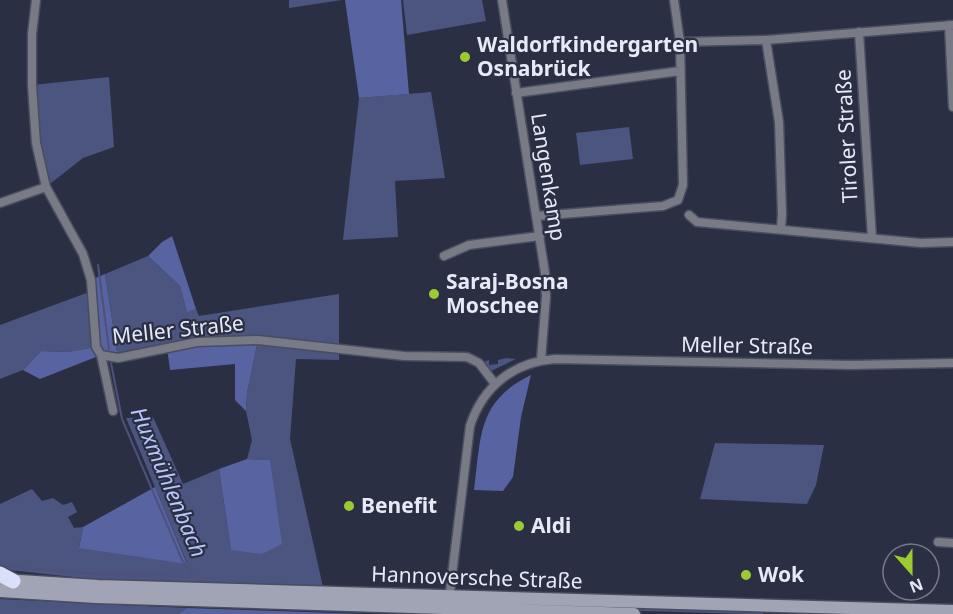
<svg xmlns="http://www.w3.org/2000/svg" width="953" height="614" viewBox="0 0 953 614" font-family="'Noto Sans',sans-serif">
	<rect width="100%" height="100%" fill="#2b2f43"/>
	<path fill="#4c5480" d="M289 0H342L289 8Z
		M403 0H482L486 21 407 35Z
		M109 77 114 147 83 158 46 187 32 85Z
		M431 92 445 178 395 181 398 237 343 240 359 98Z
		M629 127 633 159 580 165 576 133Z
		M148 256 180 286 187 311 196 309 199 316 339 294V360L296 359 290 439 323 587 109 581 0 569V504L32 489 42 501 53 498 63 505 72 502 77 512 68 517 74 528 83 527 79 547 187 563 126 418 153 417 183 484 219 469 231 550 270 460 247 459 252 440 246 411 247 393 258 340 118 358 105 274Z
		M92 291 96 347 67 352 41 351 23 370 0 379V325Z
		M506 358 516 359 491 371 483 362 489 360V365L498 364V360Z
		M715 443 824 445 816 485 807 504 700 499Z
		M0 599 187 608 178 614H0Z
		M584 603 763 609V614H746L472 606H561Z"/>
	<path fill="#5863a1" d="M345 0H401L409 94 359 98Z
		M172 236 196 309 187 312 180 286 148 256 162 242Z
		M105 274 118 358 101 355 40 379 23 370 41 351 67 352 96 347 91 280Z
		M258 340 247 393 246 411 235 400V364L170 370 167 348Z
		M531 375 521 417 513 477 503 491 474 490C481 437 477 401 531 375Z
		M247 459 270 460 282 544 262 554 231 550 219 469Z
		M155 487 187 564 79 548 83 527Z
		M187 608 366 614H178Z"/>
	<g fill="none" stroke-linecap="round" stroke-linejoin="round">
		<path stroke="#50517b" stroke-width="2" d="M98 265 109 349
			M111 363 122 419 182 560 195 577
			M0 564 10 567 96 574 195 577"/>
		<defs>
			<path id="street" d="M36 0 32 34V85L36 143 46 187 83 254 91 280 96 347 101 355 113 411
				M502 0 545 273 546 297 541 360
				M949 25 953 107
				M859 32 872 238
				M766 40 779 122 782 214 781 229
				M680 42 766 40 953 25
				M516 93 680 71
				M0 203 46 187
				M689 215 697 222 921 243 953 242
				M537 216 663 206 678 200 683 185 680 42 674 0
				M444 256 469 245 540 236
				M101 355 118 358 197 342 258 340 404 356 467 357 479 363 495 384
				M938 542 953 543
				M449 600 470 426C483 386 514 362 555 359L851 365 953 363"/>
			<path id="secondary" d="M4 580 98 586 953 611
				M0 591 96 597 634 614"/>
			<path id="highway" d="M0 574 13 581"/>
		</defs>
		<use href="#street" stroke="#494d60" stroke-width="11"/>
		<use href="#secondary" stroke="#494d60" stroke-width="15"/>
		<use href="#highway" stroke="#494d60" stroke-width="18"/>
		<use href="#street" stroke="#787a85" stroke-width="8"/>
		<use href="#secondary" stroke="#a0a4b4" stroke-width="12"/>
		<use href="#highway" stroke="#dae0fb" stroke-width="15"/>
	</g>
	<g fill="#9cca31" stroke="#2b2f43" stroke-width="2">
		<circle cx="465" cy="57" r="6"/>
		<circle cx="434" cy="294" r="6"/>
		<circle cx="349" cy="506" r="6"/>
		<circle cx="519" cy="526" r="6"/>
		<circle cx="746" cy="575" r="6"/>
	</g>
	<g text-anchor="middle" stroke-width="4.5" stroke-linejoin="round" paint-order="stroke">
		<g font-size="21" font-weight="bold" fill="#e6eaf7" stroke="#2b2f43" text-anchor="start">
			<text x="477" y="52">Waldorfkindergarten<tspan x="477" dy="24">Osnabrück</tspan></text>
			<text x="446" y="289">Saraj-Bosna<tspan x="446" dy="24">Moschee</tspan></text>
			<text x="361" y="513">Benefit</text>
			<text x="531" y="533">Aldi</text>
			<text x="758" y="582">Wok</text>
		</g>
		<g font-size="21" fill="#e6eaf7" stroke="#2b2f43">
			<text transform="translate(847 136) rotate(-93)" y="7">Tiroler Straße</text>
			<text transform="translate(548 177) rotate(81)" y="7">Langenkamp</text>
			<text transform="translate(178 330) rotate(-6)" y="7">Meller Straße</text>
			<text transform="translate(747 346) rotate(1)" y="7">Meller Straße</text>
			<text transform="translate(477 578) rotate(2)" y="7">Hannoversche Straße</text>
		</g>
		<g font-size="22" font-style="italic" fill="#bac6fc" stroke="#2b2f43">
			<text transform="translate(169 482) rotate(67)" y="8">Huxmühlenbach</text>
		</g>
	</g>
	<g transform="translate(911 572) rotate(159)"><circle r="28" fill="#2b2f43" stroke="#767a8b" stroke-width="1.5"/>
	<path d="M0-4.5L10 22L0 15L-10 22Z" fill="#9cca31"/>
	<text y="-9" font-size="16" font-weight="bold" text-anchor="middle" fill="#e6eaf7">N</text>
	</g>
</svg>
